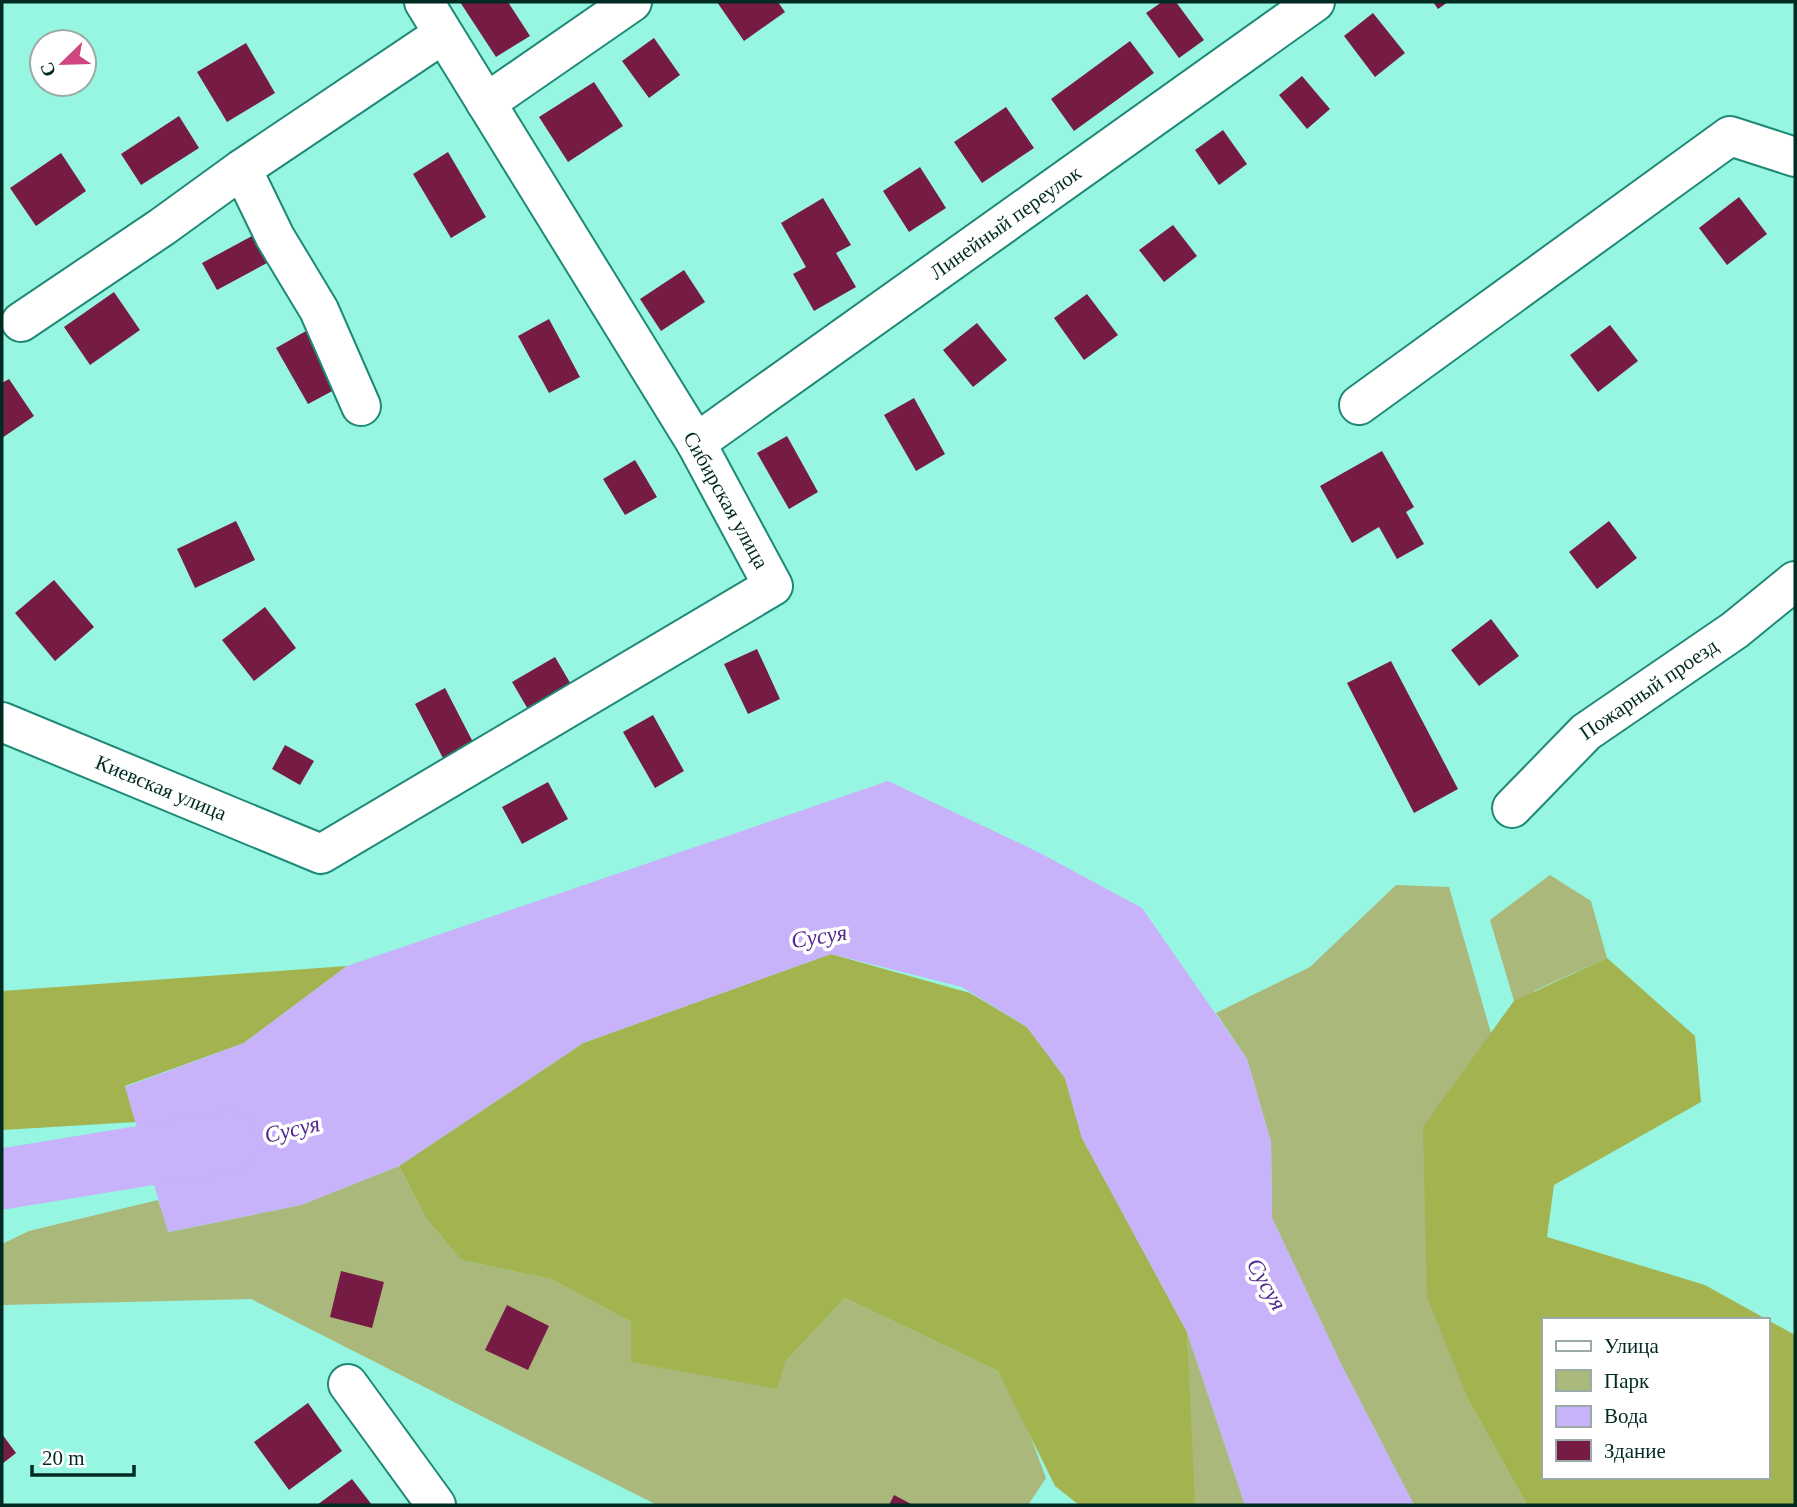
<svg xmlns="http://www.w3.org/2000/svg" width="1797" height="1507" viewBox="0 0 1797 1507" font-family="'Times New Roman',serif">
	<rect width="100%" height="100%" fill="#96f6e1"/>
	<path fill="#abb87c" d="M1550 875 1591 901 1607 958 1534 991 1469 1401 1527 1505H1414L1342 1366 1272 1218 1271 1142 1247 1059 1216 1013 1310 967 1396 885 1449 887 1491 1033 1514 1001 1490 920Z
		M399 1166 426 1218 461 1260 551 1279 631 1322V1362H785L845 1298 998 1371 1026 1424 1046 1478 1028 1505H657L251 1299 2 1305V1244L29 1231 158 1200 169 1232 301 1205Z
		M1187 1332 1245 1505H1195L1191 1469Z"/>
	<path fill="#a2b34f" fill-rule="evenodd" d="M831 954 970 993 1027 1027 1065 1078 1082 1138 1187 1332 1195 1505H1079L1055 1486 998 1371 845 1298 785 1362 777 1389 631 1362V1322L551 1279 461 1260 426 1218 399 1166 583 1043Z
		M1607 958 1695 1036 1701 1102 1554 1185 1547 1237 1705 1285 1795 1335V1505H1527L1469 1401 1427 1297 1423 1127 1514 1001ZM1543 1320H1767V1477H1543Z
		M347 966 244 1043 125 1086 136 1122 2 1130V991Z"/>
	<path fill="#c8b2fa" d="M888 781 1038 852 1142 908 1247 1059 1271 1142 1272 1218 1342 1366 1414 1505H1245L1187 1332 1082 1138 1065 1078 1027 1027 962 987 831 954 583 1043 399 1166 301 1205 168 1232 125 1087 244 1043 347 966Z"/>
	<g fill="none" stroke-linecap="round" stroke-linejoin="round">
		<path stroke="#c8b2fa" stroke-width="61" d="M2 1179 228 1142"/>
	</g>
	<path fill="#761c44" d="M460 2H508L530 36 496 57Z
		M717 2H778L785 12 744 41Z
		M1162 2H1176L1204 40 1179 58 1146 13Z
		M1433 2H1448L1438 9Z
		M1373 13 1405 53 1375 77 1344 36Z
		M654 38 680 75 649 98 622 61Z
		M1130 41 1154 73 1074 131 1051 99Z
		M246 43 275 93 227 122 197 72Z
		M1302 76 1330 109 1307 129 1279 95Z
		M594 82 623 126 568 162 539 117Z
		M1006 107 1034 148 982 183 954 142Z
		M179 116 199 148 141 185 121 154Z
		M1223 130 1247 164 1219 185 1195 150Z
		M448 152 486 217 451 238 413 174Z
		M61 153 86 191 36 226 10 188Z
		M920 167 946 208 909 232 883 191Z
		M1739 197 1767 234 1727 265 1699 228Z
		M823 198 851 245 836 253 856 287 814 311 793 274 806 267 781 223Z
		M1173 225 1197 256 1164 282 1139 250Z
		M252 236 267 263 217 290 202 263Z
		M684 270 705 302 661 331 640 299Z
		M114 292 140 330 90 365 64 327Z
		M1087 294 1118 335 1084 360 1054 318Z
		M549 319 580 377 549 393 518 336Z
		M977 323 1007 360 973 387 943 350Z
		M1610 325 1638 361 1598 392 1570 355Z
		M306 331 338 388 308 404 276 348Z
		M9 379 34 416 2 438V383Z
		M914 398 945 454 916 471 884 415Z
		M787 436 818 492 789 509 757 453Z
		M1382 451 1414 507 1406 512 1424 544 1397 559 1379 527 1352 543 1320 486Z
		M635 460 657 497 625 515 603 479Z
		M236 521 255 560 195 588 177 549Z
		M1609 521 1637 558 1597 589 1569 552Z
		M54 580 94 627 55 661 15 613Z
		M265 607 296 648 254 681 222 640Z
		M1491 619 1519 656 1479 686 1451 650Z
		M757 649 780 699 748 714 724 664Z
		M555 657 572 686 529 711 512 682Z
		M1391 661 1458 789 1414 813 1347 683Z
		M445 688 475 746 445 762 415 704Z
		M653 715 684 771 655 788 623 732Z
		M285 745 314 761 300 785 272 769Z
		M548 782 568 819 522 844 502 807Z
		M341 1271 384 1282 372 1328 330 1317Z
		M507 1305 549 1326 528 1370 485 1350Z
		M308 1403 342 1451 289 1490 254 1442Z
		M2 1434 16 1453 2 1464Z
		M352 1479 372 1505H317Z
		M894 1495 913 1505H889Z"/>
	<g fill="none" stroke-linecap="round" stroke-linejoin="round">
		<defs>
			<g id="minor">
				<path d="M486 103 632 2"/>
				<path d="M242 169 275 237 319 310 361 406"/>
				<path d="M21 322 162 227 242 169 443 34"/>
				<path d="M1359 405 1730 136 1795 157"/>
				<path id="s1" d="M696 443 1315 2"/>
				<path id="s2" d="M2 722 321 854 773 586 696 443 424 2"/>
				<path id="s3" d="M1512 808 1586 732 1735 630 1795 581"/>
				<path d="M348 1384 436 1505"/>
			</g>
		</defs>
		<use href="#minor" stroke="#1f8977" stroke-width="42"/>
		<use href="#minor" stroke="#fff" stroke-width="38"/>
	</g>
	<g text-anchor="middle" stroke-width="7" stroke-linejoin="round" paint-order="stroke">
		<g font-size="21" fill="#002b23" stroke="#fff">
			<text dy="7" stroke="none"><textPath href="#s1" startOffset="380">Линейный переулок</textPath></text>
			<text transform="translate(726 500) rotate(61)" y="7">Сибирская улица</text>
			<text dy="7" stroke="none"><textPath href="#s3" startOffset="182">Пожарный проезд</textPath></text>
			<text dy="7" stroke="none"><textPath href="#s2" startOffset="172">Киевская улица</textPath></text>
		</g>
		<g font-size="23" font-style="italic" fill="#542a8f" stroke="#fff">
			<text transform="translate(819 936) rotate(-9)" y="8">Сусуя</text>
			<text transform="translate(292 1129) rotate(-13)" y="8">Сусуя</text>
			<text transform="translate(1267 1284) rotate(60)" y="8">Сусуя</text>
		</g>
	</g>
	<rect width="1797" height="1507" fill="none" stroke="#002b23" stroke-width="7"/>
	<rect x="1542" y="1318" width="228" height="161" fill="#ffffff" stroke="#99aaa7" stroke-width="2"/>
	<rect x="1556" y="1341" width="35" height="10" fill="#ffffff" stroke="#99aaa7" stroke-width="2"/>
	<text x="1604" y="1353" font-size="21" fill="#002b23">Улица</text>
	<rect x="1556" y="1370" width="35" height="21" fill="#abb87c" stroke="#99aaa7" stroke-width="2"/>
	<text x="1604" y="1388" font-size="21" fill="#002b23">Парк</text>
	<rect x="1556" y="1406" width="35" height="21" fill="#c8b2fa" stroke="#99aaa7" stroke-width="2"/>
	<text x="1604" y="1423" font-size="21" fill="#002b23">Вода</text>
	<rect x="1556" y="1440" width="35" height="21" fill="#761c44" stroke="#99aaa7" stroke-width="2"/>
	<text x="1604" y="1458" font-size="21" fill="#002b23">Здание</text>
	<g transform="translate(63 63) rotate(247)"><circle r="33" fill="#ffffff" stroke="#99aaa7" stroke-width="2"/>
	<path d="M0-5L12 26L0 18L-12 26Z" fill="#cf4680"/>
	<text y="-10" font-size="19" font-weight="bold" text-anchor="middle" fill="#002b23">С</text>
	</g>
	<path d="M32 1465v10h102v-10" fill="none" stroke="#002b23" stroke-width="3.5"/>
	<text x="42" y="1465" font-size="21" fill="#002b23" stroke="#ffffff" stroke-width="5" paint-order="stroke">20 m</text>
</svg>
